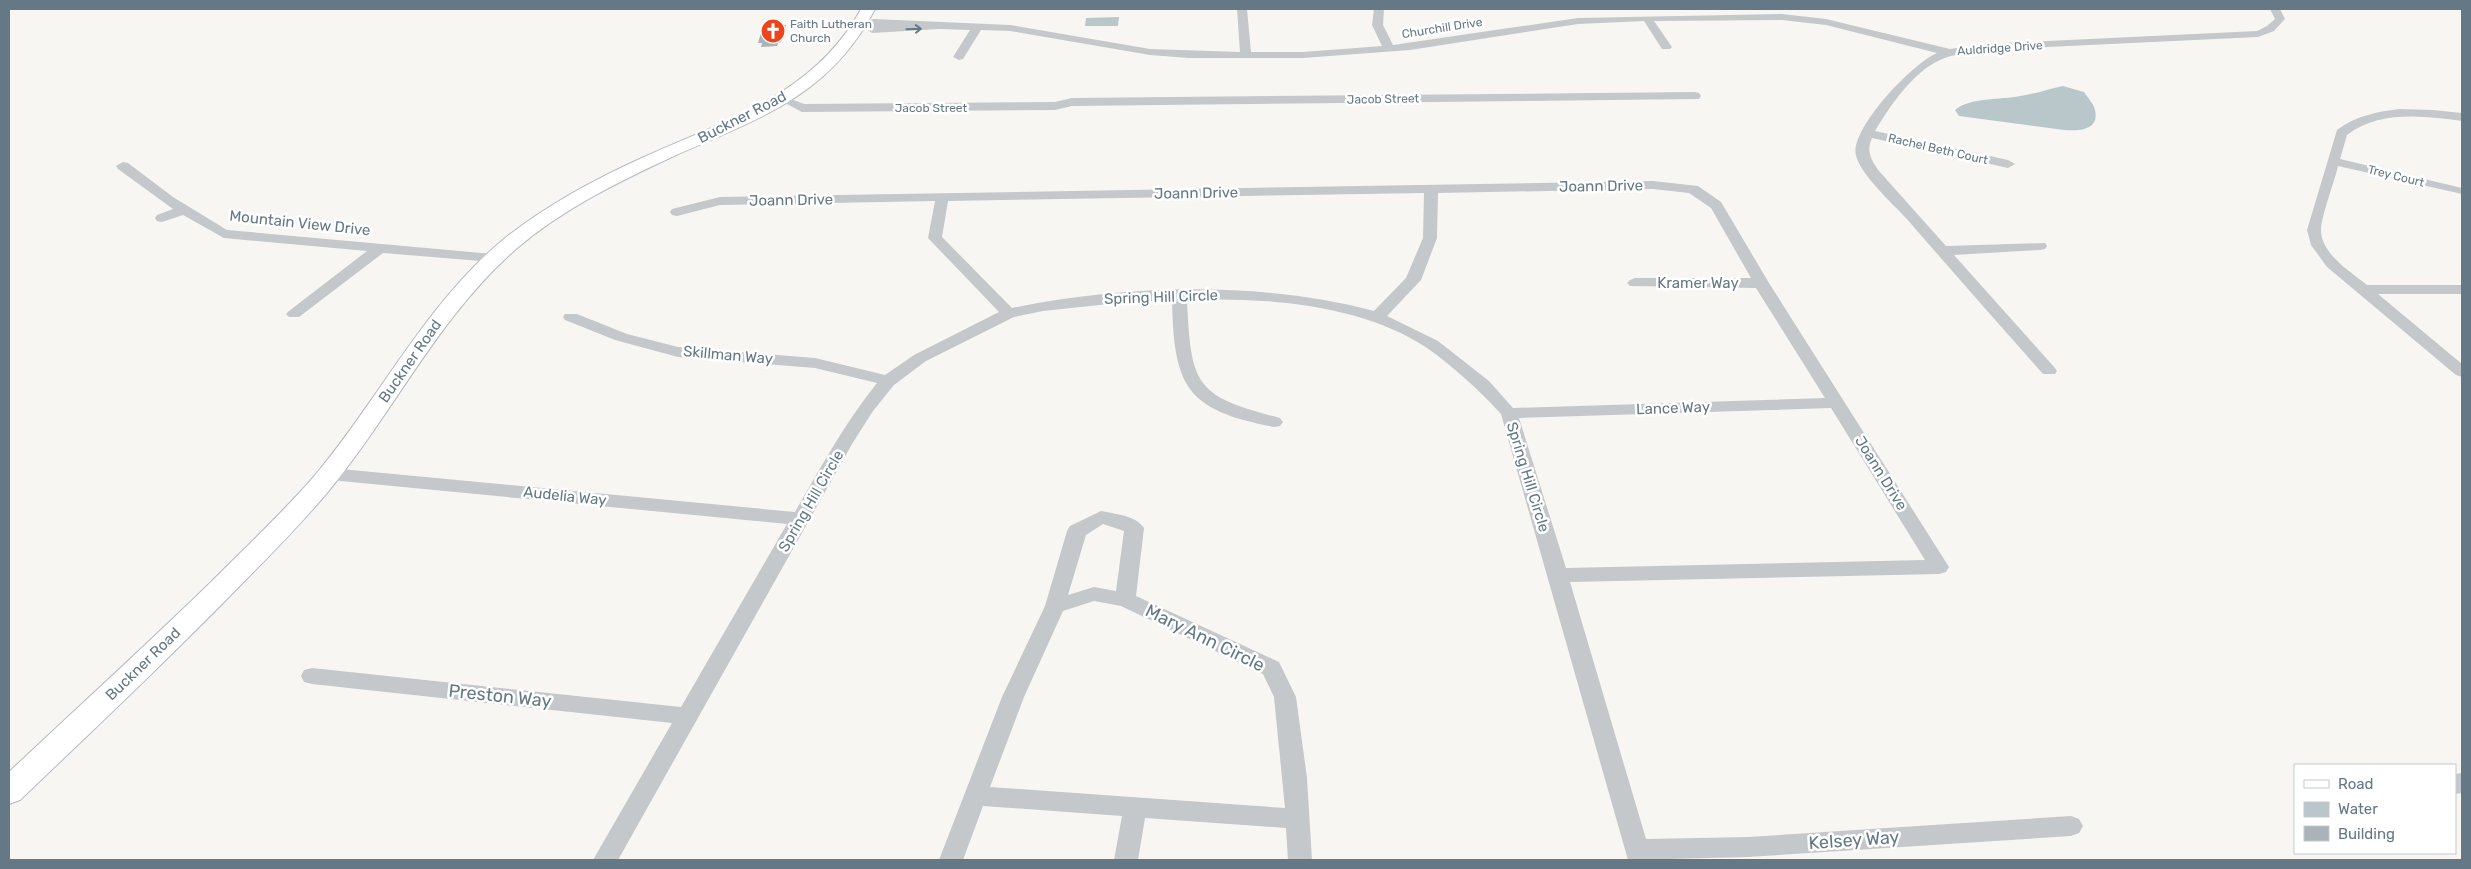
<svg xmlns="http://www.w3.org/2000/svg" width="2471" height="869" viewBox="0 0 2471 869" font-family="Rubik,sans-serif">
	<rect width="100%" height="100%" fill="#f7f6f3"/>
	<path fill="#b9c7ca" d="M1119 17 1118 26H1085L1086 18Z
		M2063 86 2084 92C2087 97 2094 104 2095 110 2100 131 2077 131 2064 130L1959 116 1955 110C1970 97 2001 100 2020 96 2035 94 2049 89 2063 86Z"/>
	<path fill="#aab3b8" d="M786 25 781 42 778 43 777 46 761 47 762 43H758L763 26Z"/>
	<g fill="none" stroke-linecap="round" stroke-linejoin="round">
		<defs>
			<path id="secondary" d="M861 9H875C829 97 759 118 674 156 618 182 563 209 516 249 437 318 393 414 327 493 295 531 259 566 225 601 158 669 89 734 20 800L9 804V772C76 709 143 648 209 584 243 550 279 516 311 480 378 402 424 305 504 239 547 205 595 179 644 157 728 119 814 95 861 9Z"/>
		</defs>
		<use href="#secondary" stroke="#b4babe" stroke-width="2"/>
		<path fill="#c4c8cb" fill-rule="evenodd" d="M1237 9H1247L1251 52H1303L1382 46 1372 25 1374 9H1384L1383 25 1393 45 1578 18 1782 14 1826 19 1950 49 1982 44 2257 31 2267 26 2275 19 2270 9H2280L2285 19 2274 31 2258 37 1982 50C1968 53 1953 54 1940 60 1913 72 1890 106 1875 131L2008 160 2015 164 2008 168 1872 138C1866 151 1871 160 1879 171L1946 246 2045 243 2047 246 2045 249 2040 250 1954 255 2055 368 2057 371 2055 374H2043C1997 322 1951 270 1906 218 1891 202 1862 176 1856 156 1849 129 1914 62 1937 53L1826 25 1782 20 1654 21 1672 47 1670 49H1662L1644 21 1578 24 1410 50 1303 58H1188L1150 55 1010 31 981 30 963 59 959 60 953 57 970 30 939 29 872 33 863 27H855L854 25 855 23 874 19 1010 25 1150 49 1240 52Z
			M1695 92 1699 93 1701 96 1699 99 1072 106 1055 110 802 112 785 103 791 99 804 104 1055 102 1072 98Z
			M2399 109 2433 110 2462 113V121C2424 116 2380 110 2347 135L2340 159 2462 188V194L2338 166C2335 180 2321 217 2321 230 2321 254 2351 272 2367 285H2462V294H2378L2462 364V377L2456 375 2327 267 2311 245 2307 230 2337 130C2355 116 2376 112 2399 109Z
			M123 162 128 163 173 197 227 230 493 254 500 258 493 262 383 253 299 317H289L286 314 289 311 367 251 224 238 183 215 162 222 157 221 155 218 157 215 173 209 118 169 116 166Z
			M1653 181 1698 186 1721 202 1769 283 1949 567 1946 572 1939 574 1570 582 1646 839 1749 837 2071 816 2079 819 2083 826 2079 833 2071 836 1749 857 1628 860 1501 414C1479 390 1454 367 1427 348 1362 304 1263 297 1187 300 1191 386 1195 396 1280 418L1283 422 1280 426 1274 427C1185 410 1174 386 1172 300L1128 302 1043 311 1014 317 926 361 894 385 873 411 852 444 618 860H593L672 723 312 684 304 682 301 676 304 670 312 668 681 707 787 524 330 480 324 478 321 474 324 470 330 468 795 512C820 468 845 423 877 383L815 368 678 357 615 340 565 320 563 317 565 314H577L627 334 678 347 815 358 885 375 914 355 999 312 928 238 935 201 720 205 677 216 672 215 670 212 672 209 720 197ZM1653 189 1689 193 1711 208 1751 278H1635L1630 280 1627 283 1630 286 1756 288 1825 398 1513 408 1489 381 1438 341 1387 316 1421 280 1437 238 1438 193ZM1424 193 1423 238 1406 278 1374 311C1259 281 1129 284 1012 308L942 237 948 201ZM1831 408 1925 560 1566 568 1519 418Z
			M1101 511C1114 514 1136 515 1144 528L1136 596 1279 662 1296 697 1307 778 1312 860H1288L1286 828 1145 818 1138 860H1114L1122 816 983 806 963 860H939L1002 697 1045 606 1067 531 1070 526ZM1103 524 1124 531 1116 591 1094 587 1068 595 1086 535ZM1094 601 1121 606 1263 674 1274 697 1285 808 990 787 1024 697 1063 611Z
			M2462 773V793L2455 794V774Z"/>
		<use href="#secondary" fill="#fff" fill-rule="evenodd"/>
	</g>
	<defs><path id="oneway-shaft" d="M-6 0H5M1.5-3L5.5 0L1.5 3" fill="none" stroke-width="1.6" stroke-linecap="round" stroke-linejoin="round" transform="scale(1.25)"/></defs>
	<use stroke="#647886" href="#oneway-shaft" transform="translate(914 29) rotate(-2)"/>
	<defs>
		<symbol id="church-disc" viewBox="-11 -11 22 22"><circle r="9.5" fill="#eb451e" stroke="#fff"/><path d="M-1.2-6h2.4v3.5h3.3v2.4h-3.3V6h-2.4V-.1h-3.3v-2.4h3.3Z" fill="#fff"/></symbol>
	</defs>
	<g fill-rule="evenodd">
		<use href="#church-disc" x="759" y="17" width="28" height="28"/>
	</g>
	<g text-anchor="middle" stroke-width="5" stroke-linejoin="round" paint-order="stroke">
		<g font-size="12" fill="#647886" stroke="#fff" text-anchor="start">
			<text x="790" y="28">Faith Lutheran<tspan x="790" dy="14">Church</tspan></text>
		</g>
		<g font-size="12" fill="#647886" stroke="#fff">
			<text transform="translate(1442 28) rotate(-9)" y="4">Churchill Drive</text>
			<text transform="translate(2000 48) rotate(-4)" y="4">Auldridge Drive</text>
			<text transform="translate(1383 99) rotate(-1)" y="4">Jacob Street</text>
			<text x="931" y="112">Jacob Street</text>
			<text transform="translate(1938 149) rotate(13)" y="4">Rachel Beth Court</text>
			<text transform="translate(2396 176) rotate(14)" y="4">Trey Court</text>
		</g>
		<g font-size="15" fill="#647886" stroke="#fff">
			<text transform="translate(742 117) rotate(-27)" y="5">Buckner Road</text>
			<text transform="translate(1601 186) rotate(-1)" y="5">Joann Drive</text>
			<text transform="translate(1196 193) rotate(-1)" y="5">Joann Drive</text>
			<text transform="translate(791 200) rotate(-1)" y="5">Joann Drive</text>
			<text transform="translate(300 223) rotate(6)" y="5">Mountain View Drive</text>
			<text x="1698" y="288">Kramer Way</text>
			<text transform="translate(1161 297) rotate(-2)" y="5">Spring Hill Circle</text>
			<text transform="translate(728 355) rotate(5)" y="5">Skillman Way</text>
			<text transform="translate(410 361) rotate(-55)" y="5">Buckner Road</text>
			<text transform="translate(1673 408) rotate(-2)" y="5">Lance Way</text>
			<text transform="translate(1881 473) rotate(58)" y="5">Joann Drive</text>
			<text transform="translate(1528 477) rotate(73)" y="5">Spring Hill Circle</text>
			<text transform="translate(565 496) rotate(6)" y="5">Audelia Way</text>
			<text transform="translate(811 501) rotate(-60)" y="5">Spring Hill Circle</text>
			<text transform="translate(143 664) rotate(-44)" y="5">Buckner Road</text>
		</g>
		<g font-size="18" fill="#647886" stroke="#fff">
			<text transform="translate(1205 638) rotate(26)" y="6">Mary Ann Circle</text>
			<text transform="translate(500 696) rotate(6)" y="6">Preston Way</text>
			<text transform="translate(1854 840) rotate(-4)" y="6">Kelsey Way</text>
		</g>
	</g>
	<rect width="2471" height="869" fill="none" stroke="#647886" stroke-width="20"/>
	<rect x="2294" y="764" width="162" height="90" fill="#ffffff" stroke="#c1c9cf"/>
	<rect x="2304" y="780" width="25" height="8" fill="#ffffff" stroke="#c1c9cf"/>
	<text x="2338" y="789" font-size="15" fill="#647886">Road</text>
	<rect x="2304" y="802" width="25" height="15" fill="#b9c7ca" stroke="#c1c9cf"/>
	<text x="2338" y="814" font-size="15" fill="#647886">Water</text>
	<rect x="2304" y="826" width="25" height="15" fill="#aab3b8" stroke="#c1c9cf"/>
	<text x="2338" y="839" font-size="15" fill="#647886">Building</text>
</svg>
